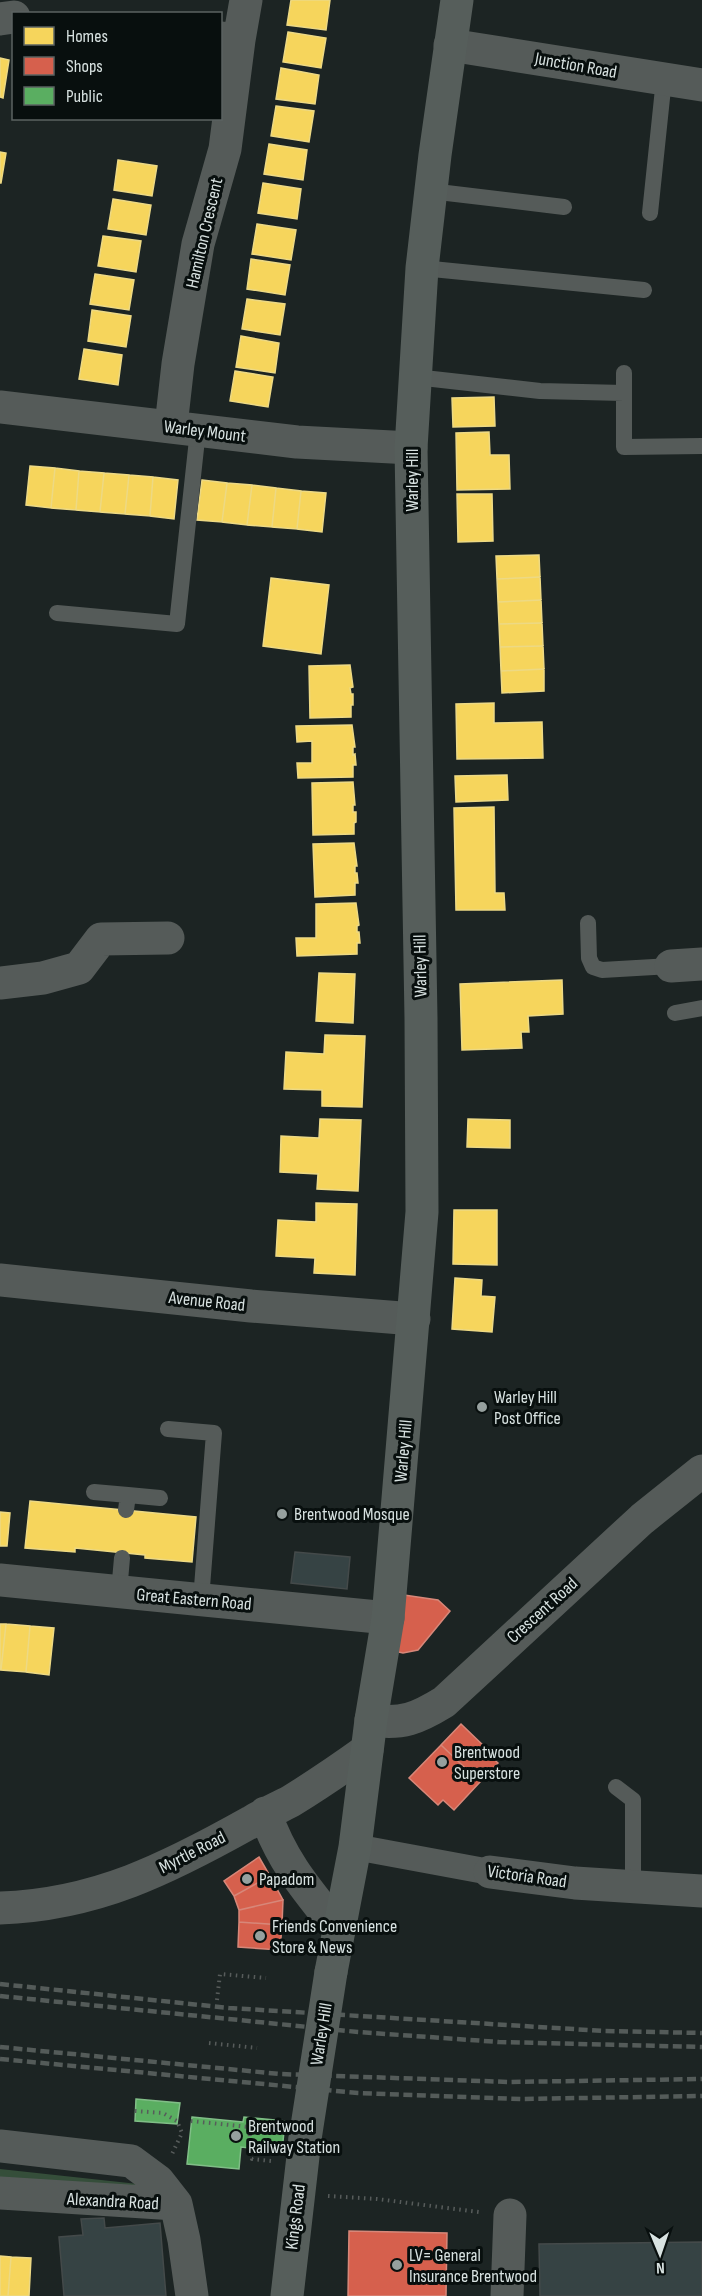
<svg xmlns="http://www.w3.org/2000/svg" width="702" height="2296" viewBox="0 0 702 2296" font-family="'Sofia Sans Condensed',sans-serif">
	<rect width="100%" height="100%" fill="#1c2423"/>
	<path fill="#354e3a" d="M0 2169 138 2184 143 2191 0 2181Z"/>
	<path fill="#f6d55c" stroke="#edd984" stroke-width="1.5" d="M291 0H330L326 30 287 25Z
		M288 32 326 38 321 68 283 62Z
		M0 58 9 60 3 98 0 97Z
		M281 68 319 75 315 104 276 99Z
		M276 106 314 111 309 142 271 136Z
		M269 144 307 150 303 180 264 174Z
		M0 152 6 153 1 183H0Z
		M118 160 157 166 152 196 114 190Z
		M263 183 301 189 297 219 258 213Z
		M113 199 151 205 146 235 108 229Z
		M257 224 296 230 291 260 252 254Z
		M103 236 141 241 136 272 98 266Z
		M251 259 290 265 285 295 247 289Z
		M95 274 134 280 129 310 90 304Z
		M247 299 285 304 280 335 242 329Z
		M92 310 131 316 126 347 88 341Z
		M241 336 279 343 275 373 236 367Z
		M84 349 122 355 118 385 79 379Z
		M235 371 273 377 268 407 230 401Z
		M494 397 495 426 453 427 452 398Z
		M489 432 490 455H509L510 489 457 490 456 433Z
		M30 466 55 468 51 508 26 505Z
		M55 468 79 471 76 510 51 508Z
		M79 471 104 473 100 512 76 510Z
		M104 473 129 475 125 514 100 512Z
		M129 475 153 477 150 516 125 514Z
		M153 477 178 480 174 519 150 516Z
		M202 480 227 483 222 522 197 520Z
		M227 483 252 485 247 525 222 522Z
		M252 485 276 488 272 527 247 525Z
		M276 488 301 491 297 529 272 527Z
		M301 491 326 493 322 532 297 529Z
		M457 494H492L493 541 458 542Z
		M539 555 540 577 497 579 496 556Z
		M540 577 541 600 498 602 497 579Z
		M271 578 329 585 321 654 263 646Z
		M541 600 542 623 499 624 498 602Z
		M542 623 543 646 500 647 499 624Z
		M543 646 544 669 501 671 500 647Z
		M350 665 353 687 350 688 351 694H353V705H351V717L310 718 309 666Z
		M544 669V691L502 693 501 671Z
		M494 703V723L542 722 543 758 457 759 456 704Z
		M352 725 355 747H353V755L355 754 356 765H353V777L298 778 297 763H312V741L297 742 296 726Z
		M507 775 508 800 456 802 455 776Z
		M353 782 355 805H353V812H356V822L354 823V834L313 835 312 783Z
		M494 807 495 893H504L505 910H456L454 808Z
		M354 843 357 866H355V873H357L358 883H355V895L315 897 313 844Z
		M356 903 359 925 357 926V932H359L360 943H357V954L297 956 296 938H316V904Z
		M319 973 355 974 353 1023 316 1021Z
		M562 980 563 1014 528 1016 529 1032H521L522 1048 462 1050 460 984Z
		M325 1035 365 1036 362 1107 322 1106V1090L284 1089 286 1052 324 1054Z
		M320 1119 361 1120 358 1191 317 1189 318 1174 280 1172 281 1136 319 1138Z
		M468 1119 510 1120V1148L467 1147Z
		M316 1203 357 1204 355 1275 314 1273 315 1258 276 1256 278 1220 316 1222Z
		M454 1210H497V1265L453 1264Z
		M455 1278 482 1280 481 1296 495 1297 492 1332 452 1329Z
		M30 1501 196 1517 192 1562 145 1558V1555L75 1548V1552L25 1548Z
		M0 1512 10 1513 7 1546H0Z
		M0 1624H6L1 1670H0Z
		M6 1624 30 1626 26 1672 1 1670Z
		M30 1626 54 1628 49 1675 26 1672Z
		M0 2256 11 2257 8 2296H0Z
		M11 2257 31 2258 29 2296H8Z"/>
	<path fill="#d6604d" stroke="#d78779" stroke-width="1.5" d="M404 1595 438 1600 450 1611 418 1650 403 1653 394 1651Z
		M461 1724 488 1750 486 1752 498 1763 480 1782 441 1745Z
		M441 1745 480 1782 454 1810 443 1800 438 1805 409 1778Z
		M259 1857 270 1876 234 1896 224 1881Z
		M270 1876 283 1900 239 1910 234 1896Z
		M283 1900 282 1925 239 1922V1910Z
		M239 1922 282 1925 280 1950 238 1947Z
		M349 2231 447 2233 446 2296H348Z"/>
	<path fill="#5aae61" stroke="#80be87" stroke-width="1.5" d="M136 2099 180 2103 177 2124 135 2121Z
		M192 2117 243 2122 244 2117 285 2121 282 2152 241 2147 239 2169 187 2164Z"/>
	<path fill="#364344" stroke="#444a4a" stroke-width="1.5" d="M295 1552 350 1557 347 1589 291 1583Z
		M104 2218 105 2228 160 2223 166 2296H64L59 2237 83 2235 81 2219Z
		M702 2242V2296H540L539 2244Z"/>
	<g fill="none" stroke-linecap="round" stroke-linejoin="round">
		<path stroke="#575c5b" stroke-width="4" stroke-dasharray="1.5 4.5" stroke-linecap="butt" d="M217 2000 220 1974 266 1978
			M209 2043 257 2048
			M135 2111 163 2113 177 2121 182 2133 172 2154
			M191 2121 249 2127 252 2159 271 2161
			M328 2196 377 2199 479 2212"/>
		<path stroke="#555b59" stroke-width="16" d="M430 191 564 207
			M650 213 664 79
			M422 268 644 290
			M415 377 540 391 624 393V373
			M624 393V447L702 446
			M57 613 177 624 198 430
			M588 923 589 958 593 967 602 970 671 966
			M675 1013 702 1008
			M168 1429 214 1433 201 1600
			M94 1492 128 1495 126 1510
			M128 1495 160 1498
			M119 1592 122 1558
			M616 1787 633 1800V1887"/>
		<path stroke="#555b59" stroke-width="26" d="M355 1847 490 1872"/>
		<path stroke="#555b59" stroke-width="33" d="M0 19 14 17
			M239 40 246 0
			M450 45 702 85
			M0 407 297 442 411 448
			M171 426 178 364 198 244 225 149 239 40 220 38
			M671 966 702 964
			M0 983 43 978 79 968 101 939 168 938
			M0 1280 251 1306 414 1319
			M0 1580 388 1618
			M371 1720C402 1725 418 1718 444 1702L642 1519 702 1471
			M265 1813C282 1862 307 1890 339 1930
			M490 1872 575 1883 702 1891
			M0 1908C96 1905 169 1868 251 1822 264 1814 278 1808 291 1801 317 1785 342 1768 367 1750
			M0 2146 131 2161 158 2181 176 2204 184 2240 192 2296
			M0 2193 176 2204
			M507 2296 510 2215"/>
		<path stroke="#565e5b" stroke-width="33" d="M331 1972 355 1847 371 1720 388 1618 422 1212 421 1018 411 448 422 268 435 155 457 0
			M287 2296 305 2139"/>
		<path stroke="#545b59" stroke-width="4.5" stroke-dasharray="9 4.5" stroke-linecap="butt" d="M0 1984 229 2008 605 2031 702 2033
			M0 1996 358 2032 499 2042 702 2047
			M0 2047 280 2074 510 2082 702 2079
			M0 2059 358 2093 521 2099 702 2096"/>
		<path stroke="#565e5b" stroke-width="33" d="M305 2139 331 1972"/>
	</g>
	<g fill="#96a09e" stroke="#080f0e" stroke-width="2">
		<circle cx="482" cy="1407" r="6"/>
		<circle cx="282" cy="1514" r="6"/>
		<circle cx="442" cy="1762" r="6"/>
		<circle cx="247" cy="1879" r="6"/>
		<circle cx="260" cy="1936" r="6"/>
		<circle cx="236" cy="2136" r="6"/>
		<circle cx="397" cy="2265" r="6"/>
	</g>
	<g text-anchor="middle" stroke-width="6" stroke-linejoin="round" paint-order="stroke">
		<g font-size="18" fill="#d8e2e1" stroke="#080f0e">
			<text transform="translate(576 65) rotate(10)" y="6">Junction Road</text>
			<text transform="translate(204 233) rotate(-77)" y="6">Hamilton Crescent</text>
			<text transform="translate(205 431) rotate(7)" y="6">Warley Mount</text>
			<text transform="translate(412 480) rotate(-90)" y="6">Warley Hill</text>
			<text transform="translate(420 966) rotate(-91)" y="6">Warley Hill</text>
			<text transform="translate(207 1301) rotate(6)" y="6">Avenue Road</text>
			<text transform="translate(403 1451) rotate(-85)" y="6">Warley Hill</text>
			<text transform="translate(194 1599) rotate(5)" y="6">Great Eastern Road</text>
			<text transform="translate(542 1610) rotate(-42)" y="6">Crescent Road</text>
			<text transform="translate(192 1852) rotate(-27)" y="6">Myrtle Road</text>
			<text transform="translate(527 1876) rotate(8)" y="6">Victoria Road</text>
			<text transform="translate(321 2034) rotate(-81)" y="6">Warley Hill</text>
			<text transform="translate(113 2201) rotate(3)" y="6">Alexandra Road</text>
			<text transform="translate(295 2217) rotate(-83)" y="6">Kings Road</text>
		</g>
		<g font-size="18" fill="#d8e2e1" stroke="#080f0e" text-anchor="start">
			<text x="494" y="1403">Warley Hill<tspan x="494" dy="21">Post Office</tspan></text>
			<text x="294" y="1520">Brentwood Mosque</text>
			<text x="454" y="1758">Brentwood<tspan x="454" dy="21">Superstore</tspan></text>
			<text x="259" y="1885">Papadom</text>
			<text x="272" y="1932">Friends Convenience<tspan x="272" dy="21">Store &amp; News</tspan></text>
			<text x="248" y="2132">Brentwood<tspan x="248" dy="21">Railway Station</tspan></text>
			<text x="409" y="2261">LV= General<tspan x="409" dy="21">Insurance Brentwood</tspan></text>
		</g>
	</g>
	<rect x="12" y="12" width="210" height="108" fill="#080f0e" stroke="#5b6362" stroke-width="1.5"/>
	<rect x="24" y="27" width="30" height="18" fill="#f6d55c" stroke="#5b6362" stroke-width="1.5"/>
	<text x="66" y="42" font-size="18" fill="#d8e2e1">Homes</text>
	<rect x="24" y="57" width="30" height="18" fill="#d6604d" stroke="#5b6362" stroke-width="1.5"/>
	<text x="66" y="72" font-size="18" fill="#d8e2e1">Shops</text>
	<rect x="24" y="87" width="30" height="18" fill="#5aae61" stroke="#5b6362" stroke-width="1.5"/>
	<text x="66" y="102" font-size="18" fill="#d8e2e1">Public</text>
	<g transform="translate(660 2254) rotate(178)" stroke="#080f0e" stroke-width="4.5" paint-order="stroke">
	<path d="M0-4.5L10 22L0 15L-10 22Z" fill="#d8e2e1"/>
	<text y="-9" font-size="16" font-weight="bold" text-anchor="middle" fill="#d8e2e1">N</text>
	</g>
</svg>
